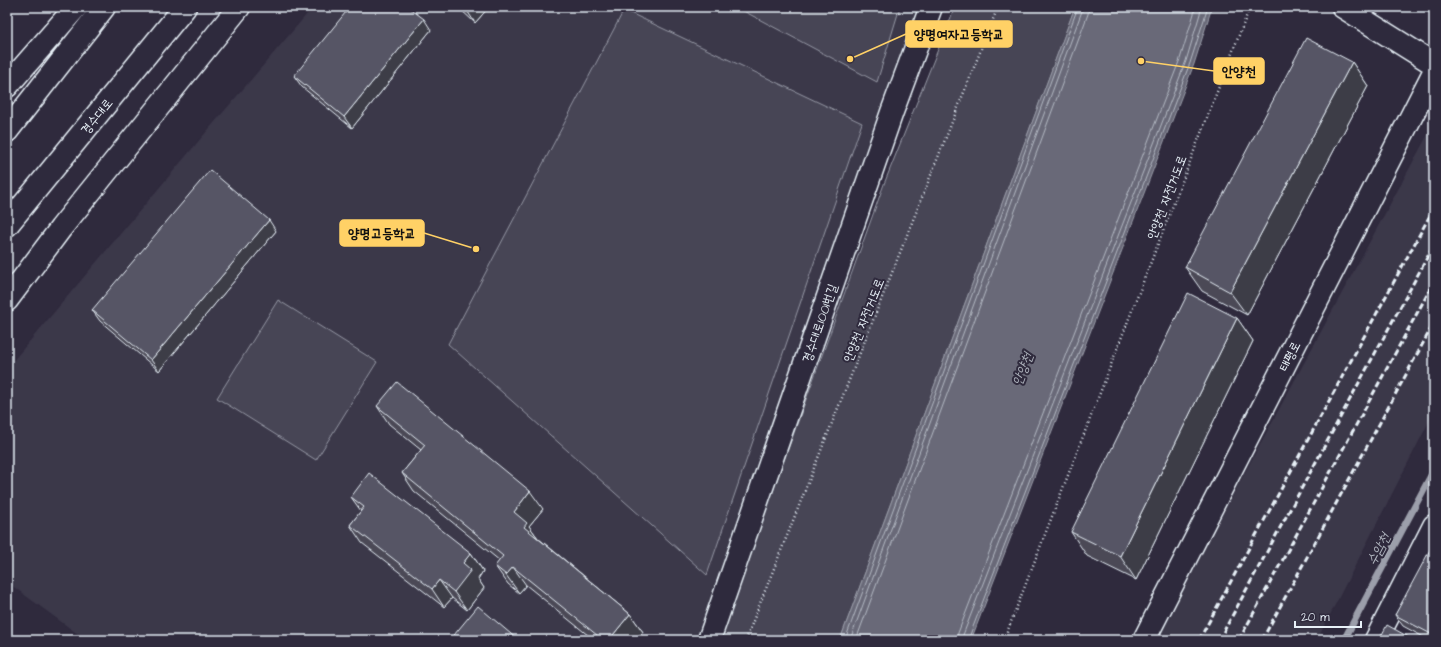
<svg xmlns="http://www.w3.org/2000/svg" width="1441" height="647" viewBox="0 0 1441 647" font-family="'Architects Daughter','Poor Story',sans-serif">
	<rect width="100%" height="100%" fill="#2f2a3d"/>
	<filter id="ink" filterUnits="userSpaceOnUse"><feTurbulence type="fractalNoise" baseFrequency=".025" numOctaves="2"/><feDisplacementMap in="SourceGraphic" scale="8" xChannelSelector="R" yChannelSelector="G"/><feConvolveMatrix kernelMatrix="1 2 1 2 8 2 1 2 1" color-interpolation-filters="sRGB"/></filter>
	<g filter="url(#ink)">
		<path fill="#3b3749" d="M313 7H931L709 640H86L7 582V368L208 130Z
			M1434 123V412L1317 640H1154Z"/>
		<path fill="#464455" stroke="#979aa6" d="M736 7H900L877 82Z
			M955 7H1075L840 640H719L884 184Z
			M624 10 862 123 707 575 448 344Z
			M278 300 377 362 316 460 217 398Z"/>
		<path fill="#696978" stroke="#9c9fab" d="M1075 7H1212L1194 64 971 640H840Z"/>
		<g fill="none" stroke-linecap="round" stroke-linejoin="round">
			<path stroke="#b5bbc5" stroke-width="1" d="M845 640 1078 7
				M850 640 1082 11 1083 7
				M856 640 1088 14 1089 7
				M957 640 958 633 1180 59 1196 7
				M963 640V635L1186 61 1202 7
				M968 640 1190 63 1208 7"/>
			<path stroke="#9c9fab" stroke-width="7" d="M1344 640 1434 470"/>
			<defs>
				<path id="street" d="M1343 7 1434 64
					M709 640 892 112 931 7
					M1144 640 1434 72
					M1376 640 1434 526"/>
				<path id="primary" d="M7 86 76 7
					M7 131 104 7
					M7 225 185 7
					M7 300 61 228 239 7"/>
			</defs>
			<use href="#street" stroke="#e8f1f8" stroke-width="25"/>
			<use href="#primary" stroke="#e8f1f8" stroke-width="25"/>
			<path stroke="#e8f1f8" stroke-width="2.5" stroke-dasharray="1 3" stroke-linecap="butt" d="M746 640 753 621 998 7
				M1004 640 1250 7"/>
			<use href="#street" stroke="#2f2a3d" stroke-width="22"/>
			<use href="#primary" stroke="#2f2a3d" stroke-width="22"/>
			<path stroke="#e8f1f8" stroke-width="3" stroke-dasharray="6 3" stroke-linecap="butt" d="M1199 640 1434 208
				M1219 640 1434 245
				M1239 640 1434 282
				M1262 640 1434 323"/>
		</g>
		<path fill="#4b4957" stroke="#e8f1f8" d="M458 7H489L475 23Z
			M431 30 352 128 302 87 294 76Z
			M1352 62 1368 86 1247 315 1202 291 1185 267Z
			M276 231 159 371 100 321 92 310Z
			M1237 318 1253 341 1136 580 1087 556 1071 532Z
			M377 406 543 509 529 526 538 538 630 614 643 632 636 640H594L526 585 519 593 508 584 495 566 500 561 414 491 402 473 421 450 389 424Z
			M351 497 471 553 483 571 478 579 484 588 467 610 452 598 444 607 362 543 350 525 361 511Z
			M1434 550V640H1429L1403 626 1395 615Z"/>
		<path fill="#3d3c47" stroke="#e8f1f8" d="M472 7H489L475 23 468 12Z
			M424 19 431 30 352 128 344 117Z
			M1352 62 1368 86 1247 315 1230 292Z
			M269 220 276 231 159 371 151 360Z
			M1237 318 1253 341 1136 580 1120 556Z
			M530 491 543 509 529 526 540 541 536 545 514 512Z
			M471 553 483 571 478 579 484 588 467 610 454 592 463 563Z
			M513 567 526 585 519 593 506 575Z
			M439 580 452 598 444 607 432 589Z
			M630 614 643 632 636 640H609Z
			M1434 628V639L1431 634Z"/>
		<path fill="#575565" stroke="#e8f1f8" d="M350 7H408L424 19 344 117 294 76Z
			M462 7H472L468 12Z
			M1306 38 1352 62 1230 292 1185 267Z
			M210 170 269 220 151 360 92 310Z
			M1188 293 1237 318 1120 556 1071 532Z
			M397 382 530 491 514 512 527 523 524 527 630 614 609 640H603L513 567 506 575 495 566 503 556 402 473 425 445 377 406Z
			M369 473 471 553 463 563 471 570 454 592 439 580 432 589 350 525 364 507 351 497Z
			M1431 548 1434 550V628L1431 634 1395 615Z
			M478 606 518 640H460L454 635Z
			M1387 625 1414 640H1379Z"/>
	</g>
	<g text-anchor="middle" stroke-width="4" stroke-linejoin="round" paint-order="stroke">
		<g font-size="13" fill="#e8f1f8" stroke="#2f2a3d">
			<text transform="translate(96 116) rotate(-51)" y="5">경수대로</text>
			<text transform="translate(1166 197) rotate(-69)" y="5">안양천 자전거도로</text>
			<text transform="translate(863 320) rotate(-68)" y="5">안양천 자전거도로</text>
			<text transform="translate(819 323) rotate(-71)" y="5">경수대로1001번길</text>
			<text transform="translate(1289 356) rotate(-63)" y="5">태평로</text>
		</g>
		<g font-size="14" font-style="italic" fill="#afb4be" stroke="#2f2a3d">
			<text transform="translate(1022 369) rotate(-69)" y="5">안양천</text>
			<text transform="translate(1378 549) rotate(-62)" y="5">수암천</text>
		</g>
	</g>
	<path fill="none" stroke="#ffd166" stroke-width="1.5" d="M850 59L906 34M1141 61L1214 71M476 249L424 233"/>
	<g fill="#ffd166" stroke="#2f2a3d" stroke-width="1.5">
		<circle cx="850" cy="59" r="4"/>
		<circle cx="1141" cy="61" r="4"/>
		<circle cx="476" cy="249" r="4"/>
	</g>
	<g fill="#ffd166" stroke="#ffd166" stroke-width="1.5">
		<rect x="906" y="21" width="106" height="26" rx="4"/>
		<rect x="1214" y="58" width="50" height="26" rx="4"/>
		<rect x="340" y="220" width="84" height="26" rx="4"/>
	</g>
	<g font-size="14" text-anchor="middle" font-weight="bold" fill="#111">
		<text x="959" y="39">양명여자고등학교</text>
		<text x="1239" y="76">안양천</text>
		<text x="382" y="238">양명고등학교</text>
	</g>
	<rect width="1441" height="647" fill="none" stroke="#2f2a3d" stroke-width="24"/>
	<rect x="12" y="12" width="1417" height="623" fill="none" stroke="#e8f1f8" stroke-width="1.5" filter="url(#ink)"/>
	<path d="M1295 621v6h66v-6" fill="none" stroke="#e8f1f8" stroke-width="2"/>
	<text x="1301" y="621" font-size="12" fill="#e8f1f8" stroke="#2f2a3d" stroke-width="3" paint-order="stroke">20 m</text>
</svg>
